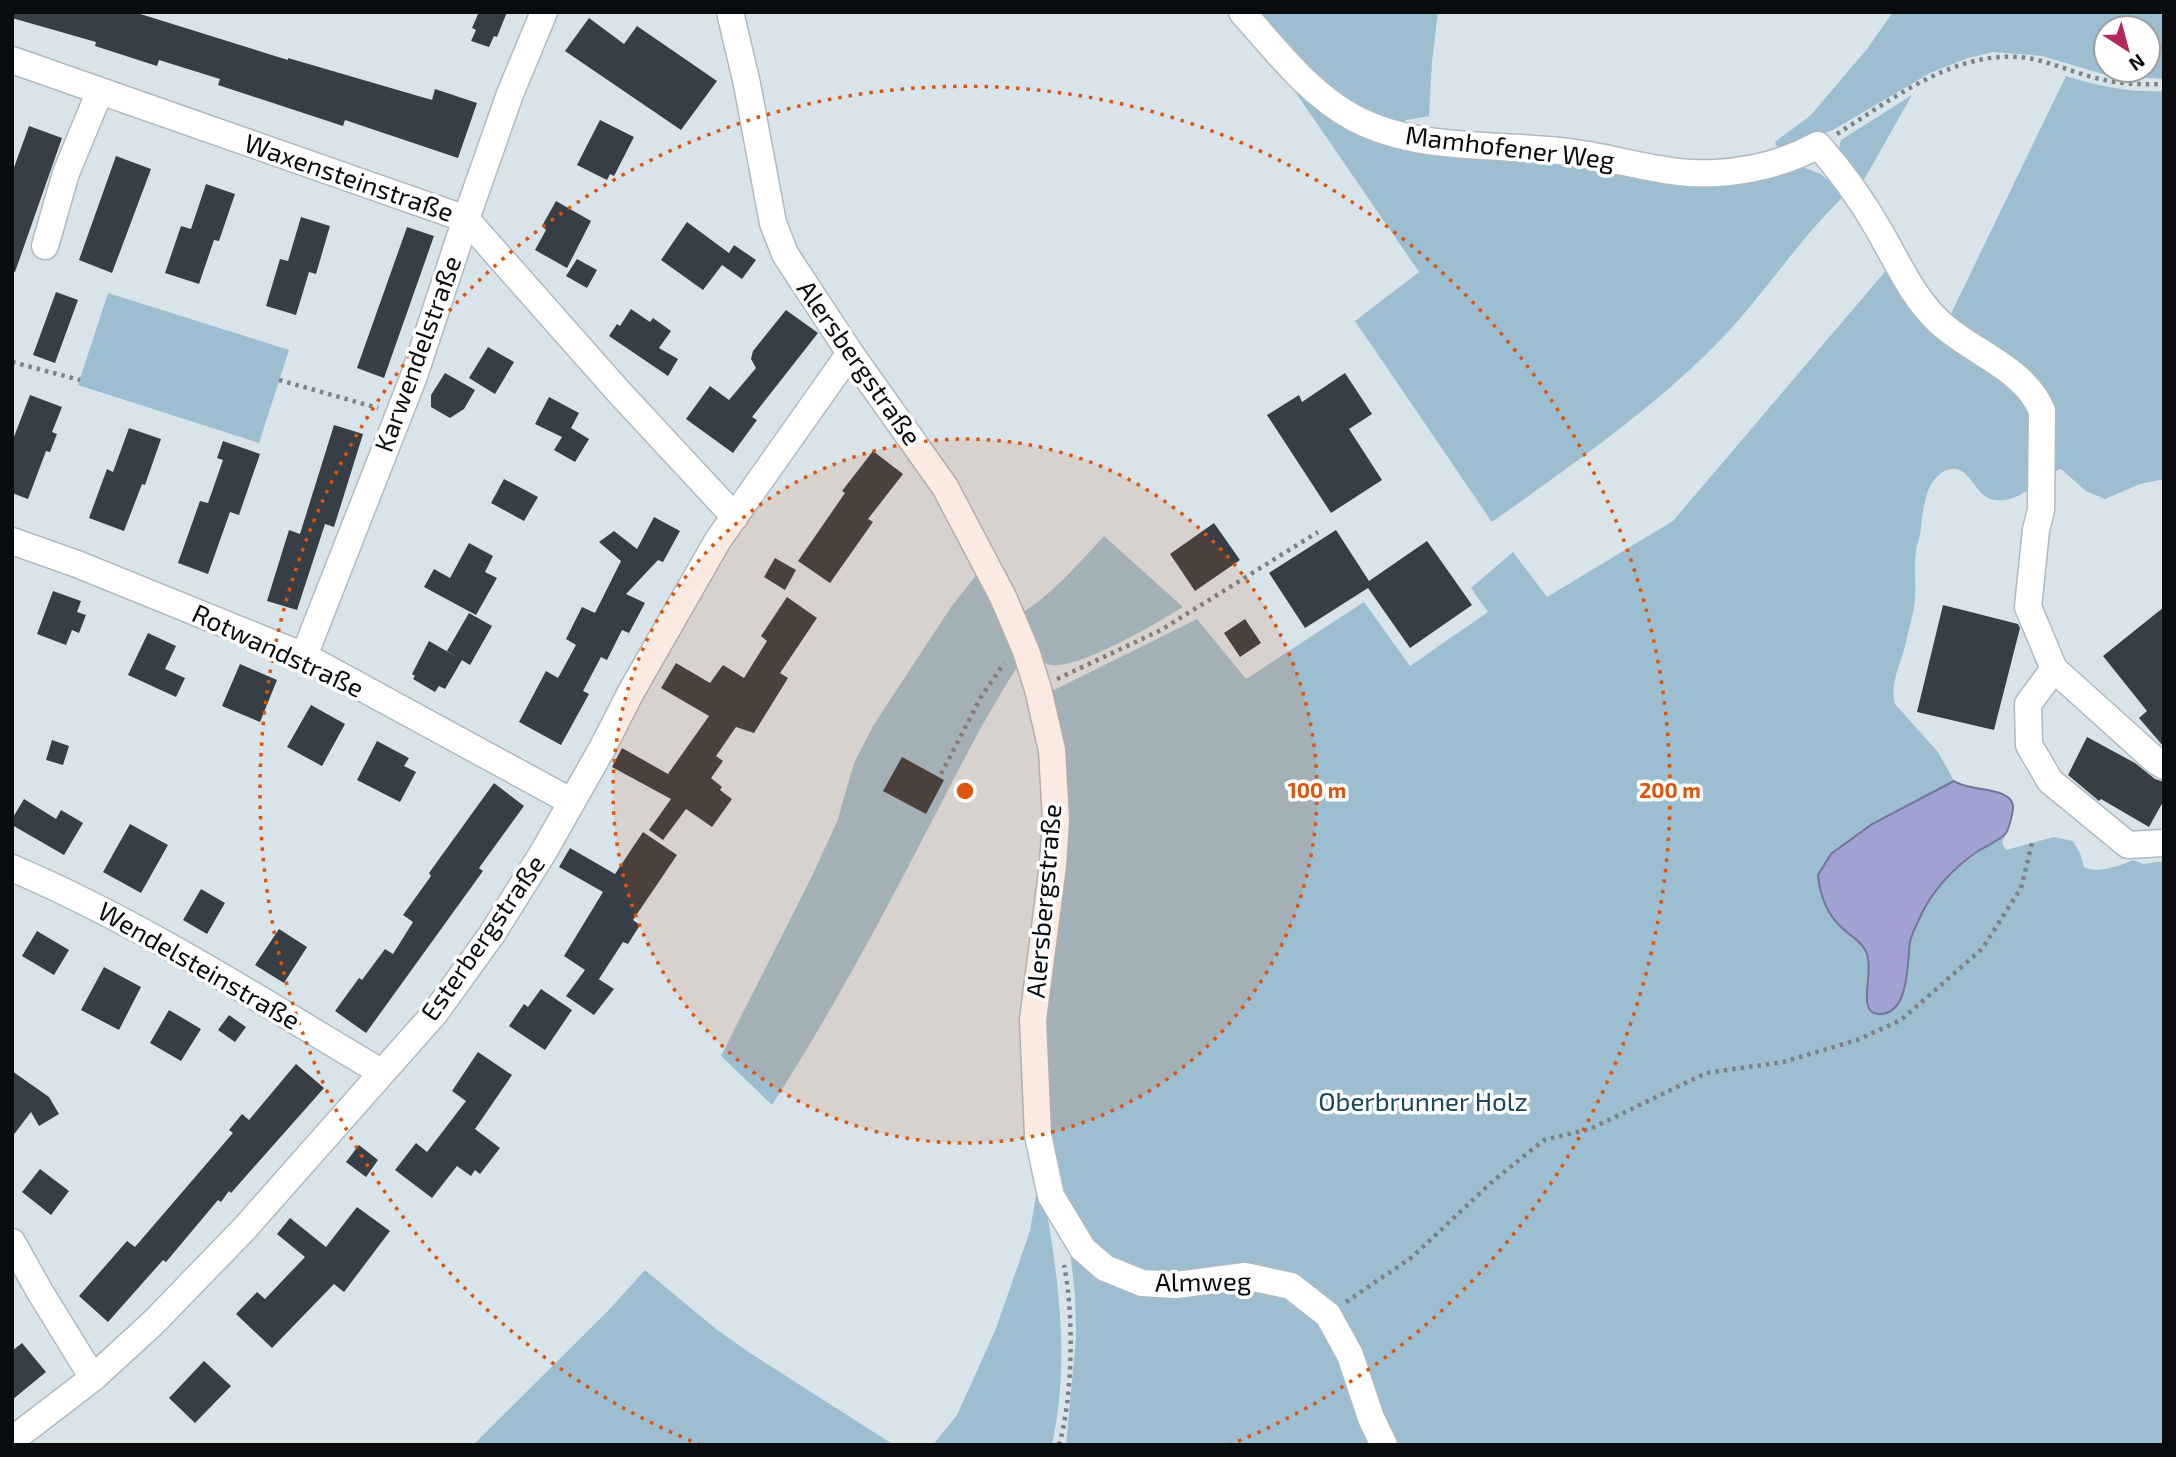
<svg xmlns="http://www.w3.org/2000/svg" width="2176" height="1457" viewBox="0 0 2176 1457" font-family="'Exo 2',sans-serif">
	<rect width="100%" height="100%" fill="#d8e4ea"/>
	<path fill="#9cbed0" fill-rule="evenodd" d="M1250 12H1438L1432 62 1429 116 1407 120 1393 127 1357 112Z
		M1893 12H2164V79L2106 75 2042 56 1993 52 1968 58 1930 73 1833 130 1778 149 1775 142 1811 115 1867 49ZM2106 28H2148V70H2106Z
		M1265 48 1399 141 1802 167 1821 174 1845 195C1801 237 1767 290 1726 334 1658 406 1573 464 1492 522L1355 321 1419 272Z
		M2066 76C2099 86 2130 93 2164 91V479L2140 484 2105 499 2086 491 2061 469C2038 477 2022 504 1994 500 1973 497 1969 457 1943 472 1933 478 1928 488 1926 498 1922 510 1922 523 1920 535 1919 541 1916 546 1916 551 1914 567 1916 583 1915 599 1914 613 1909 628 1906 642 1902 662 1889 683 1895 704L1938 752 1954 781 1872 824 1831 854 1818 875C1820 896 1826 913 1841 927 1854 939 1866 946 1869 964 1872 978 1856 1014 1879 1014 1912 1015 1906 956 1912 937 1930 885 1961 862 2006 833L2002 843 2006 850 2054 837 2073 841 2080 853 2084 867C2097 874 2120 866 2133 860L2143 864 2164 861V1445H1066L1076 1338 1075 1296 1070 1248 1051 1159 1040 1061 1061 841V792L1051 716 1050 692 1197 619 1246 679 1364 602 1410 666 1488 612 1471 588 1513 552 1547 597 1673 521 1889 267C1906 296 1925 327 1952 348 1970 361 1990 369 2008 382L2016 390 2029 414 2043 407C2024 367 1978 351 1945 326Z
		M1912 95 1857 192 1838 154 1841 140Z
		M108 293 289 350 259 443 78 385Z
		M1104 536 1183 607C1160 621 1068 677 1045 663 1034 656 1023 628 1017 616 1050 597 1078 564 1104 536Z
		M982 568 1021 661C983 719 952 783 920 844 874 933 826 1021 772 1105L721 1056 811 878 837 822 854 763 873 726 951 607Z
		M1040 1172C1056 1263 1072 1354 1052 1445H933L957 1415 995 1331 1030 1231Z
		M645 1270 716 1329 750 1353 894 1445H473L608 1311Z"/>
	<path fill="#a1a2d3" stroke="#737598" stroke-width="2" d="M1954 781C1968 792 2013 786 2013 807 2013 812 2009 829 2006 833 2001 840 1982 848 1975 853 1953 869 1934 889 1922 913 1918 922 1912 932 1910 942 1907 961 1910 1015 1879 1014 1856 1014 1874 973 1867 954 1862 941 1850 936 1841 927 1826 913 1820 896 1818 875L1831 854 1872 824Z"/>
	<path fill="#383e45" d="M12 12H134L288 60V58L432 100 435 89 477 103 458 158 345 120 343 126 218 85 220 79 159 60 157 66 95 46 96 42 12 18Z
		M479 12H507L497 37 494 36 489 47 471 41 476 30 472 28Z
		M589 18 624 44 637 26 717 81 681 130 565 51Z
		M600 120 634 137 614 176 610 174 607 180 577 165Z
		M29 126 62 138 15 272 12 271V173Z
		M116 156 151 169 112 273 79 260Z
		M206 184 235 194 219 241 214 240 199 284 165 273 181 226 191 229Z
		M556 201 591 221 567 268 535 250 546 230 542 226Z
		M301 217 330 226 316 274 309 272 296 315 266 306 280 259 288 261Z
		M687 222 729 253 734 245 756 260 742 279 722 265 703 290 661 260Z
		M407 227 434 236 384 378 357 368Z
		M577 259 597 270 587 288 566 276Z
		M56 292 78 300 55 363 33 355Z
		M631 309 650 322 653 318 671 331 659 348 678 359 668 376 609 336 617 324 620 326Z
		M786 310 818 333 752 417 757 420 733 453 686 419 710 386 729 400 756 368 751 359 753 351Z
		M488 347 514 362 495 394 469 378Z
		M445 373 475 390 464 409 450 418 431 407V395Z
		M1345 373 1372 414 1349 429 1382 480 1331 513 1267 415 1299 395 1302 402Z
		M30 395 62 407 52 432 57 434 50 452 46 451 28 499 12 493V442Z
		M549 397 579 413 571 428 589 439 575 462 554 450 562 437 535 424Z
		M334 425 363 434 334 527 325 524 297 610 267 601 289 530 300 534Z
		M129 428 161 439 145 485 142 484 124 531 89 518 107 469 113 472Z
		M223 441 260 454 239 515 230 512 208 574 178 563 200 501 208 503 223 460 217 458Z
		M873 451 903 474 868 519 873 522 830 583 798 561 845 493 842 491Z
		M504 479 538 497 524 521 491 503Z
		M654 517 680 531 663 562 658 560 626 594 645 603 629 633 622 630 607 660 601 657 583 691 589 694 561 745 519 722 546 671 558 678 576 645 566 639 582 607 595 613 621 561 599 542 614 531 637 549Z
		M1214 523 1240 560 1195 591 1170 554Z
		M1336 530 1369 581 1427 541 1472 605 1410 648 1368 588 1305 628 1269 573Z
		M469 543 493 556 485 572 497 578 476 615 424 587 434 569 450 578Z
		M775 558 796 570 785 590 764 577Z
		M53 591 81 601 77 612 86 615 79 633 72 630 66 645 37 634Z
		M787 597 817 618 780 673 788 678 754 733 736 727 716 756 723 761 711 778 722 787 720 790 732 799 712 827 686 809 663 840 649 830 671 799 612 767 622 748 668 774 709 716 661 688 676 663 710 683 723 665 744 678 767 641 761 636Z
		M1943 605 2018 624 2020 628 1994 730 1917 712Z
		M2164 607V747L2139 718 2147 711 2103 656Z
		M469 613 492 626 470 665 447 651Z
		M1245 619 1261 643 1240 657 1224 633Z
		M148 633 176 646 165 669 185 678 176 697 128 675Z
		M429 641 462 660 445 689 439 686 435 692 413 679 415 676 412 674Z
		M240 664 277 680 260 722 222 706Z
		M311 705 345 724 322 766 287 747Z
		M2087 737 2135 763 2155 779 2164 782V800L2149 827 2101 799 2099 801 2068 775Z
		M52 740 69 746 63 765 46 760Z
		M377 741 409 758 404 766 416 772 400 802 357 780Z
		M902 757 944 780 926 814 883 791Z
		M494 783 524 806 479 868 483 871 366 1033 335 1011 359 978 362 980 385 949 393 954 413 922 403 915 431 876 429 873Z
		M24 799 56 819 61 810 83 823 64 855 12 825V819Z
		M130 824 168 845 141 893 103 872Z
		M643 832 677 855 633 920 640 925 628 944 623 942 599 979 597 978 614 989 594 1015 566 996 585 970 564 956 603 892 559 867 570 848 615 874Z
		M201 889 225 903 207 934 183 920Z
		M279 929 307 947 284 983 255 965Z
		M37 931 69 950 54 975 22 956Z
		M104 967 141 987 119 1030 81 1010Z
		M541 989 572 1010 545 1050 509 1026 524 1004 528 1007Z
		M169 1010 201 1029 181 1061 150 1043Z
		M229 1015 246 1027 235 1042 218 1030Z
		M478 1052 512 1075 475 1129 500 1148 480 1174 475 1170 471 1176 457 1166 432 1198 395 1170 416 1143 427 1152 466 1101 452 1091Z
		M296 1064 324 1088 231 1193 229 1191 221 1202 218 1200 166 1262 163 1260 108 1322 79 1296 127 1241 135 1247 233 1133 229 1130 242 1114 249 1120Z
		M12 1071 49 1097 59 1114 39 1126 31 1112 12 1137Z
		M359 1145 378 1160 366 1177 346 1162Z
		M40 1169 69 1191 51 1215 22 1192Z
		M357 1207 390 1231 344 1292 334 1284 272 1348 236 1314 257 1292 265 1299 305 1257 277 1234 290 1218 326 1247Z
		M22 1343 46 1372 12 1400V1351Z
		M204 1361 231 1386 195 1423 169 1398Z"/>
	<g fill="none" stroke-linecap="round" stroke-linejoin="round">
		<defs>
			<path id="minor" d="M730 12 747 84 773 223 785 254 850 353 945 487 1003 597 1026 651 1038 689 1052 750 1056 820 1053 865 1033 1020 1038 1135 1051 1196 1083 1249 1105 1268 1142 1283 1176 1285 1245 1276 1291 1286 1328 1315 1350 1355 1371 1418 1384 1445
				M1242 12C1276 50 1308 93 1354 118 1418 152 1498 143 1568 152 1617 158 1666 176 1716 173 1751 171 1787 162 1818 145 1841 171 1863 202 1880 232 1898 263 1912 296 1938 321 1970 352 2025 368 2042 411L2041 510 2036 530 2028 607 2054 669 2155 760 2164 766
				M12 60 466 219 618 391 735 517
				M45 246 66 173 100 91
				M12 541 77 564 304 656 572 802
				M304 656 414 376 466 219 510 94 544 12
				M2054 669 2028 704 2029 745 2050 781 2128 845 2164 843
				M12 868C141 923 261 1001 381 1072
				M12 1242 40 1292 93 1378
				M12 1440 93 1378 154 1322 245 1228 435 1013 492 934 544 851 603 747 631 692 718 540 850 353"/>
		</defs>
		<use href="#minor" stroke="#afbbc1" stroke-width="29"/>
		<path stroke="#7a8286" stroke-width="4.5" stroke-dasharray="3.5 5" stroke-linecap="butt" d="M1837 134C1894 98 1961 45 2033 59 2056 64 2077 74 2100 79 2120 84 2143 85 2164 84
			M12 362 80 380
			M279 380 378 408
			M1057 679 1161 630 1318 532
			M941 774 981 697 1004 663
			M1346 1302 1411 1258 1493 1181 1544 1140 1590 1129 1706 1073 1783 1062 1857 1040 1901 1020 1982 949 2021 888 2032 843
			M1059 1445C1073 1397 1074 1314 1064 1265"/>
		<use href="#minor" stroke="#fff" stroke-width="26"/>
	</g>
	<circle cx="965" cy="791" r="352" fill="#dd550c" fill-opacity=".12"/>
	<g fill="none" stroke="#dd550c" stroke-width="3.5" stroke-dasharray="3.5 7">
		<circle cx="965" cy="791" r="352"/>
		<path d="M701 1445A705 705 0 1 1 1229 1445"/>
	</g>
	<g text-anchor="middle" stroke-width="7" stroke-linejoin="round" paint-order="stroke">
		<g font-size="26" fill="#080c0e" stroke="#fff">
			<text transform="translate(1510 148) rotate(7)" y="9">Mamhofener Weg</text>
			<text transform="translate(349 178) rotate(19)" y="9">Waxensteinstraße</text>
			<text transform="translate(418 354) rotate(-70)" y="9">Karwendelstraße</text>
			<text transform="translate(859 363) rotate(55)" y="9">Alersbergstraße</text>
			<text transform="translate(278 651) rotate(25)" y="9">Rotwandstraße</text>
			<text transform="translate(1044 901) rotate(-85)" y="9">Alersbergstraße</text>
			<text transform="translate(483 938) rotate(-55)" y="9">Esterbergstraße</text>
			<text transform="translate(199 966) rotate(30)" y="9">Wendelsteinstraße</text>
			<text transform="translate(1203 1282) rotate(-1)" y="9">Almweg</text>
		</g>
		<g font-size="26" fill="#1a475c" stroke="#fff">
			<text x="1423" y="1111">Oberbrunner Holz</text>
		</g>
	</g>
	<circle cx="965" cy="791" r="10" fill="#dd550c" stroke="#fff" stroke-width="3.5"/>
	<g font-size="21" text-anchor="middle" font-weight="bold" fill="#dd550c" stroke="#fff" stroke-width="7" stroke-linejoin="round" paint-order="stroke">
		<text x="1317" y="798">100 m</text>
		<text x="1670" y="798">200 m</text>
	</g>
	<rect width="2176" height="1457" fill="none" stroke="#080c0e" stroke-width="28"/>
	<g transform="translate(2127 49) rotate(144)"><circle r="33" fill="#ffffff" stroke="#9c9e9f" stroke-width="2"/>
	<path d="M0-5L12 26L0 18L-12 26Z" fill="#b3265e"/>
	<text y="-10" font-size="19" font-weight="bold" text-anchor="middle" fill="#080c0e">N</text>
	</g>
</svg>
